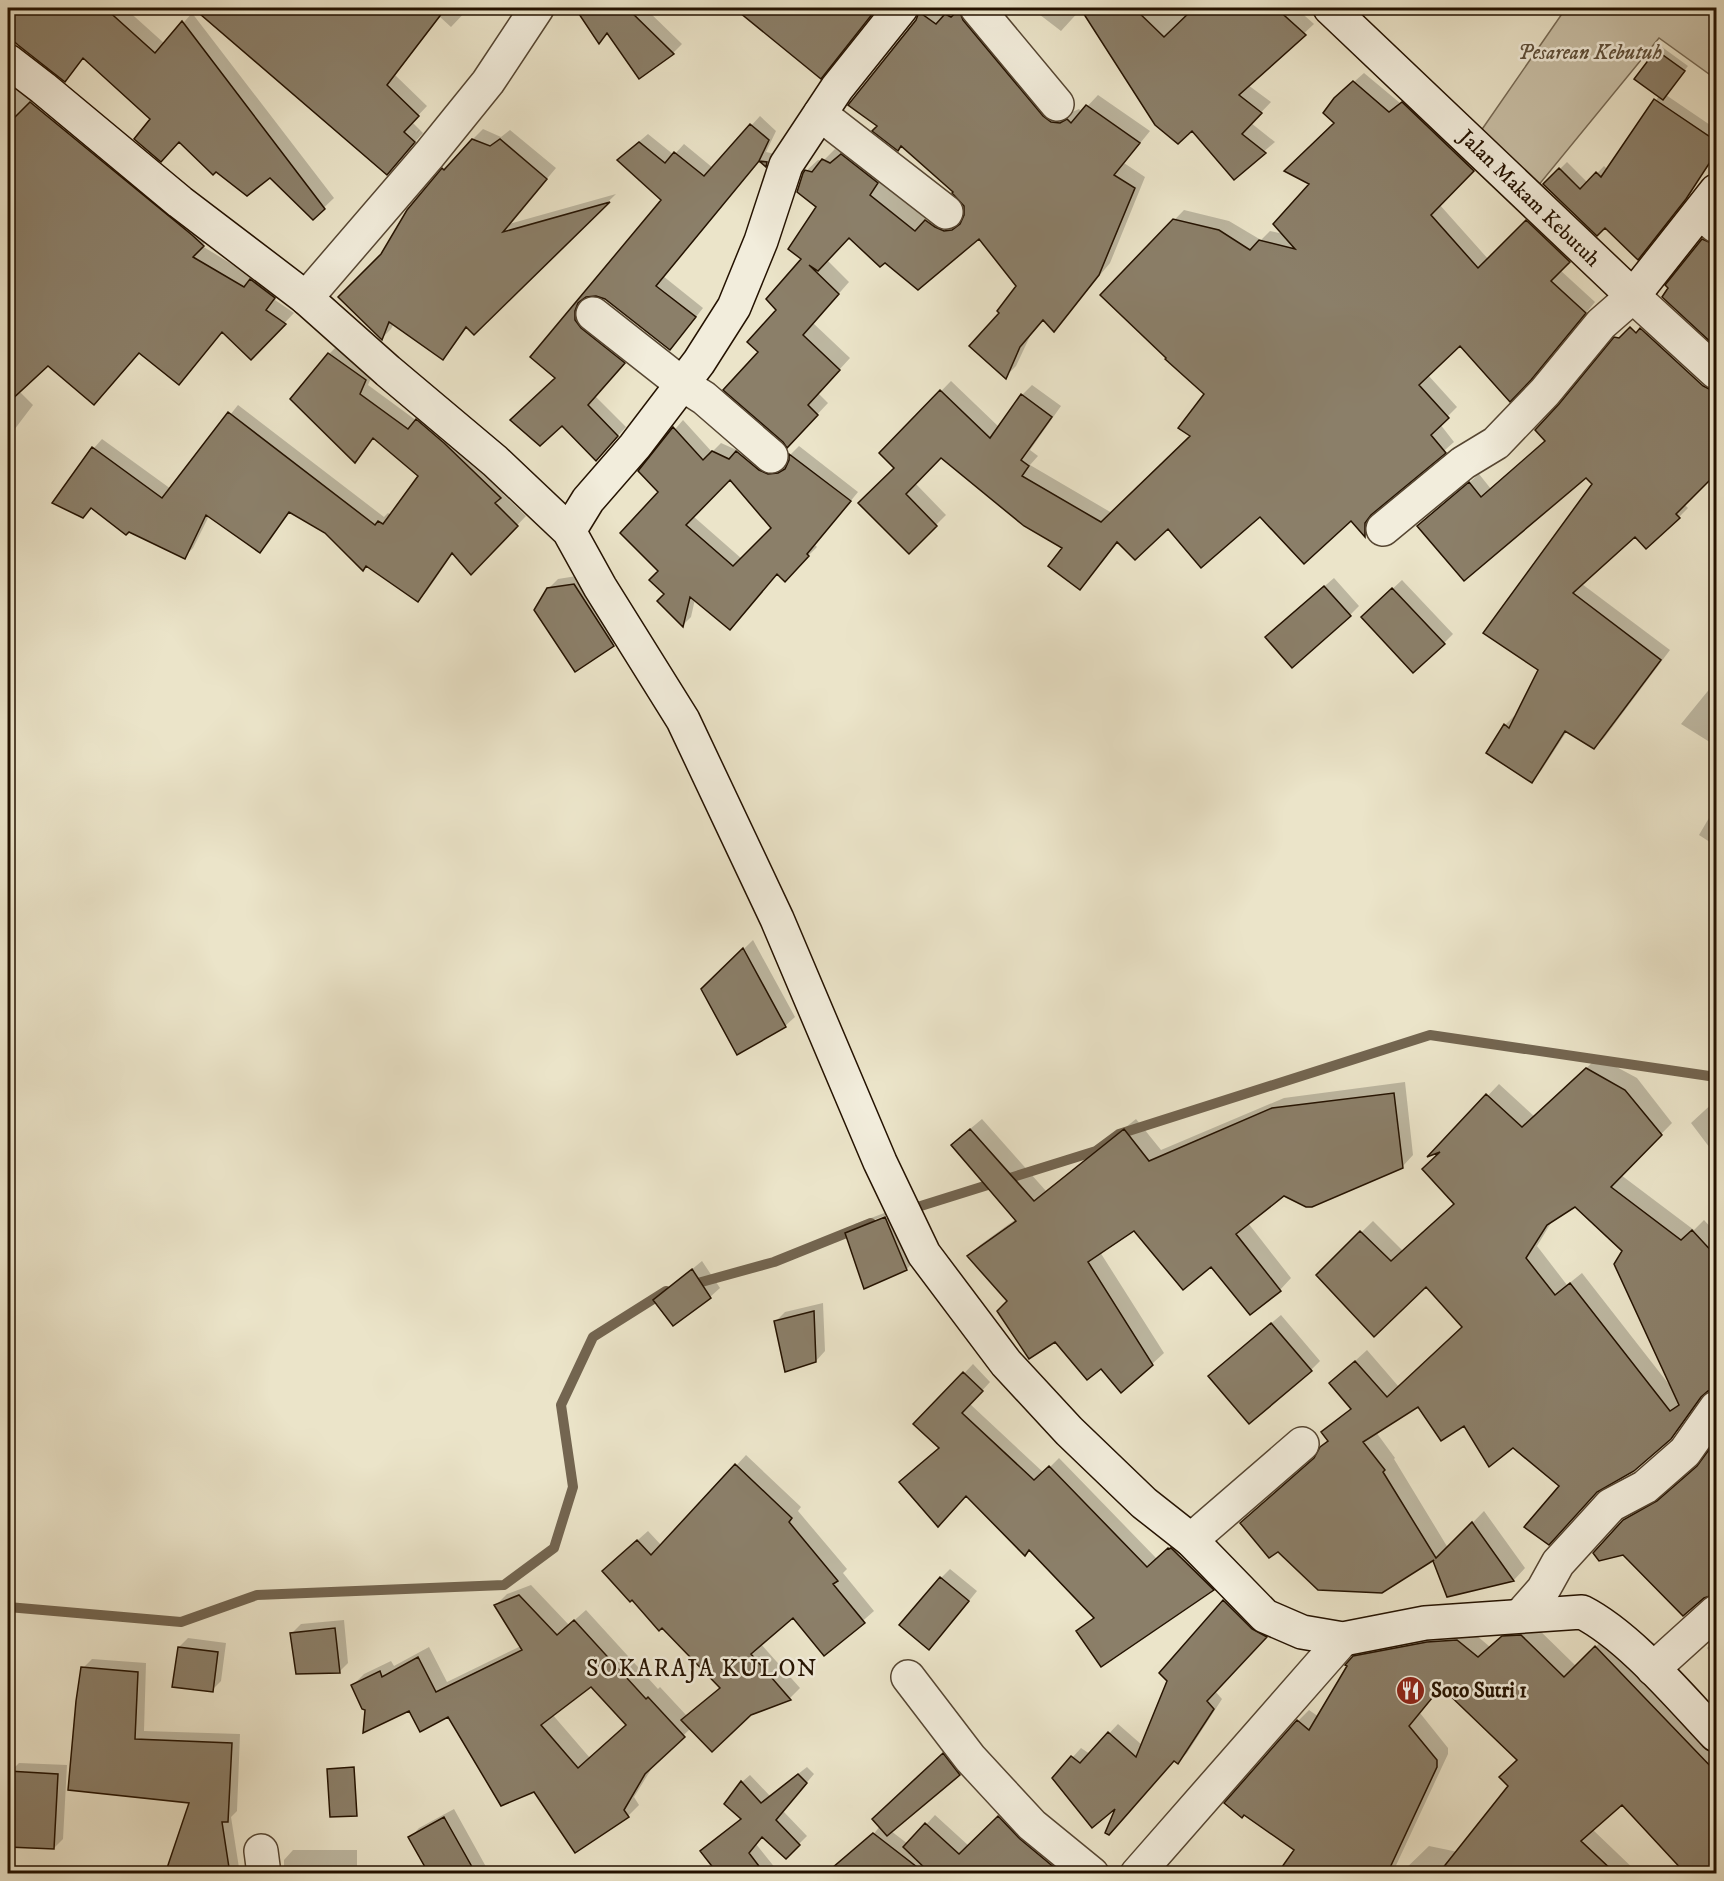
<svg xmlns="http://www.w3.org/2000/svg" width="1724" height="1881" viewBox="0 0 1724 1881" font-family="'IM FELL DW Pica',serif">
	<rect width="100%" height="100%" fill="#ebe4c9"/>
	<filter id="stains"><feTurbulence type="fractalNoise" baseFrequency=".00333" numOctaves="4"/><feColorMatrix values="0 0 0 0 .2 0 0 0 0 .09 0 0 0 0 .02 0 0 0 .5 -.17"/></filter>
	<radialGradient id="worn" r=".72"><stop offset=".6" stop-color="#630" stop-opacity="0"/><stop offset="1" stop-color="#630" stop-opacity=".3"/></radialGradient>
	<path fill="#c9c0a7" stroke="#766954" stroke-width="1.5" d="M1566 8H1716V79L1659 38 1533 192 1476 138Z"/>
	<path fill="#0003" fill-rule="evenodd" d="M8 8H125L165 44 192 13 334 198 313 218 270 176 179 141 152 119 84 57 65 80 20 45 8 41Z
		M195 8H469L451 27 440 17 395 75 427 106 412 122 423 133 387 173Z
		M590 8H645L682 44 673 53 608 33 599 42 582 16Z
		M737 8H879L820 77Z
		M926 8H939L1017 61 1062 111 1072 112 1079 109 1082 112 1098 95 1150 131 1124 163 1145 177 1110 263 1054 330 1044 319 1031 334 1016 366 1005 377 1001 312 1018 286 979 237 885 261 849 236 827 260 849 282 813 323 850 358 818 393 828 403 798 435 760 352 803 259 818 207 806 171 818 160 823 161 835 149 842 153 853 144 888 171 880 183 927 220 938 210 956 220 964 219 965 205 955 191 879 126 917 20Z
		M1031 8H1296L1314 24 1248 85 1271 102 1251 123 1275 142 1234 177 1082 8 1061 31Z
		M1662 47 1688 66 1666 95 1716 129V154L1689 195 1645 250 1605 226 1545 184 1567 162 1588 183 1604 166 1608 170 1659 96 1637 79Z
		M8 68 212 235 202 246 253 277 284 288 275 300 294 313 251 358 223 331 139 351 48 364 19 391 33 405 8 438Z
		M1364 73 1400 103 1413 93 1483 160 1439 204 1489 260 1537 212 1579 252 1560 270 1595 302 1541 368 1461 344 1428 375 1457 407 1440 424 1454 442 1375 512 1374 526 1365 535 1351 519 1260 515 1168 527 1119 541 1080 588 1064 547 941 456 915 483 946 515 909 552 896 468 881 453 951 381 999 427 1022 395 1032 385 1061 406 1030 450 1038 456 1030 465 1112 513 1192 436 1206 393 1102 295 1184 210 1229 221 1261 240 1270 231 1284 234 1312 184 1336 123 1346 89Z
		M760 116 776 131 766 152 775 154 774 157 766 165 759 160 663 276 703 308 678 340 605 298 596 294 585 296 582 301 583 312 632 354 595 396 626 427 604 451 557 377 532 357 663 200 628 151 648 134 674 155 684 144 713 168Z
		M483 129 501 137 510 130 556 168 509 224 616 194 474 333 468 326 452 348 442 358 394 323 391 329 382 338V255L408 211 443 169Z
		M1716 245V345L1670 302Z
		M1655 324 1716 379V472L1684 504 1688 508 1679 517 1635 535 1582 584 1670 650 1604 738 1594 747 1567 731 1541 771 1532 781 1505 725 1514 716 1516 717 1540 670 1594 484 1586 476 1419 526 1479 474 1491 489 1547 441Z
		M338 345 374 371 368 385 417 421 426 412 508 488 503 494 526 516 471 573 453 553 427 591 418 600 326 532 290 511 269 542 260 551 209 516 193 548 184 557 92 507 54 502 94 448 102 439 171 489 238 405 384 517 388 513 391 515 420 476 374 437 355 460 329 354Z
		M683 420 712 452 721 443 739 451 746 444 777 467 788 466 791 460V454L799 446 858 492 815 545 817 547 785 579 778 572 695 599 691 617 683 625 666 594 660 571 661 492 640 470ZM730 478 773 528 742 559 693 516Z
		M583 575 623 635 613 644 575 670 548 589 558 579Z
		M1334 578 1359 606 1350 615 1276 628Z
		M1402 580 1453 634 1444 643 1372 608Z
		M1716 605V614L1712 611Z
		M1716 681V746L1681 724Z
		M1716 806V846L1699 835Z
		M753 940 795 1017 785 1026 738 1052 703 989Z
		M1598 1057 1637 1078 1672 1123 1621 1175 1694 1230 1704 1220 1716 1233V1389H1708L1682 1426 1670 1438 1561 1486 1513 1446 1419 1405 1376 1432 1395 1458 1394 1459 1448 1548 1484 1511 1525 1568 1514 1580 1448 1596 1440 1555 1382 1592 1278 1550 1242 1523 1317 1456 1329 1440 1323 1432 1352 1408 1331 1383 1367 1350 1399 1387 1464 1326 1426 1285 1318 1275 1373 1221 1403 1251 1456 1204 1446 1148 1433 1153 1499 1084 1535 1117ZM1575 1205 1624 1251 1671 1387 1582 1273 1567 1285 1537 1246 1554 1218Z
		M1405 1082 1413 1155 1402 1167 1284 1195 1248 1223 1291 1278 1280 1290 1211 1264 1134 1229 1100 1252 1164 1353 1152 1364 1101 1367 1056 1340 1009 1301 969 1256 980 1245 1016 1219 964 1134 982 1119 1046 1191 1136 1119 1161 1150 1284 1098Z
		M1716 1100V1156L1691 1123Z
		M895 1209 916 1259 907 1269 865 1287 846 1233 855 1224ZM892 1213 893 1216 855 1230V1227Z
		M702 1261 720 1288 710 1297 655 1300Z
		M823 1303 825 1351 816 1361 776 1321 785 1312Z
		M1281 1315 1320 1361 1311 1370 1219 1367Z
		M973 1364 990 1382 970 1404 1044 1473 1059 1458 1157 1559 1177 1540 1221 1581 1213 1589 1078 1631 1095 1617 1030 1549 1025 1554 941 1447 916 1424Z
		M1716 1442V1592H1711L1624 1521 1636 1509 1670 1490 1702 1463Z
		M746 1455 801 1507 798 1511 847 1569 843 1573 874 1611 825 1654 794 1616 761 1644 800 1688 790 1698 750 1714 691 1728 655 1763 634 1797 639 1805 628 1816 535 1790 448 1715 410 1709H367L352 1686 364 1674 391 1661 394 1666 429 1647 447 1682 521 1646 496 1605 507 1594 531 1585 569 1625 586 1610 658 1689 660 1687 687 1716 721 1687 614 1561 648 1531 662 1546ZM592 1685 627 1724 590 1758 552 1714Z
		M950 1569 977 1591 938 1639 941 1578Z
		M1233 1592 1274 1627 1215 1691 1222 1699 1187 1753 1178 1762 1175 1760 1119 1804 1072 1758 1081 1748 1090 1754 1118 1724 1142 1745 1169 1681 1161 1673Z
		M344 1620 348 1663 339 1672 292 1633 301 1624Z
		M1533 1624 1577 1667 1607 1635 1716 1749V1874H1688L1622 1803 1592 1829 1639 1874H1400L1429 1846 1458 1852 1510 1786 1519 1759 1442 1686 1420 1713 1448 1748V1754L1392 1874H1278L1296 1849 1298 1721 1309 1710 1319 1717 1354 1657 1366 1645 1469 1629 1490 1647 1515 1625Z
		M188 1638 226 1643 221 1681 212 1690 179 1647Z
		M1716 1638V1660L1707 1648Z
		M92 1659 146 1663 144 1731 240 1734 237 1811 231 1817 240 1874H174L191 1802 70 1789 83 1668Z
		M953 1745 968 1765 891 1831 908 1844 935 1815 969 1846 1008 1808 1062 1857 1045 1874H842L880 1826 883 1810Z
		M19 1763 67 1765 63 1839 54 1848 8 1845 10 1772Z
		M807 1767 814 1774 783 1811 807 1836 786 1857 762 1836 756 1844 780 1874H720L702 1851 742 1818 726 1804 742 1782 750 1775 770 1796Z
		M454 1809 490 1874H431L410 1838 419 1828Z
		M293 1850H357V1874H284V1860Z"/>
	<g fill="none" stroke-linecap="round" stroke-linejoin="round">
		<path stroke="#736550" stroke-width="10" d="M908 1210 1096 1151 1119 1134 1430 1035 1716 1077
			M687 1286 774 1262 871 1223
			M8 1607 181 1622 257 1595 504 1585 554 1548 573 1487 561 1405 593 1337 666 1291"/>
	</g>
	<path fill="#8b7f69" stroke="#241200" stroke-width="1.5" fill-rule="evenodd" d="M8 8H105L155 53 182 21 325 209 313 220 270 178 247 196 216 172 213 175 179 142 161 162 134 139 150 119 83 58 65 82 18 45 8 36Z
		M193 8H446L387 85 419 116 404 132 415 142 387 175Z
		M575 8H627L674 54 639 79 607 33 599 44Z
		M734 8H877L821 79Z
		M1080 8H1134L1164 37 1194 8H1276L1306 35 1239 95 1262 113 1242 134 1266 153 1234 180 1192 131 1178 144 1155 125Z
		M959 10 963 20 1043 116 1051 122 1060 123 1067 119 1071 123 1086 105 1140 143 1114 175 1135 188 1099 275 1054 332 1043 320 1020 347 1006 379 969 346 999 313 997 311 1016 286 979 239 918 290 885 263 880 267 849 238 818 271 809 265 839 294 803 335 840 370 808 405 818 415 787 448 783 442 723 390 758 352 747 342 776 310 766 299 801 259 788 249 816 207 797 192 803 173 805 170 812 172 822 159 830 163 841 154 878 183 870 195 915 231 925 220 935 227 944 231 952 230 960 224 964 215V206L952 193 953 192 901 146 898 151 872 131 877 126 848 105 916 20 919 12 936 24 945 14 951 17Z
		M1656 50 1685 71 1663 100 1634 79Z
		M1353 81 1389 112 1402 102 1474 171 1431 215 1478 268 1526 220 1570 262 1551 281 1586 313 1531 380 1510 402 1460 346 1419 385 1449 418 1431 435 1446 453 1371 515 1365 523V537L1351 521 1304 564 1260 517 1201 568 1168 529 1135 560 1117 542 1080 590 1048 566 1062 548 1024 526 941 458 906 494 937 526 909 554 858 503 894 468 879 453 940 390 990 438 1021 394 1052 417 1021 460 1029 466 1022 476 1101 522 1190 436 1178 428 1204 394 1165 359 1166 358 1100 295 1173 219 1219 230 1250 250 1259 240 1295 249 1273 224 1309 184 1284 171 1334 123 1323 113 1334 98Z
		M1654 99 1716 141V153L1686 199 1638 260 1605 228 1597 236 1543 184 1559 168 1580 189 1596 172 1601 177Z
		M30 102 192 235 204 246 193 257 244 287 250 279 275 298 266 310 286 324 251 360 222 332 179 385 139 353 94 405 48 366 8 403V124Z
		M750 124 769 140 759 161 767 162 766 167 759 161 656 286 696 317 670 350 605 299 596 296 586 297 578 303 575 311V320L581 328 625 363 588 405 618 436 596 461 562 426 540 446 510 420 555 378 530 357 661 200 617 160 639 142 665 163 674 152 704 176Z
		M472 139 490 146 500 139 547 179 503 232 610 202 474 335 466 327 443 360 389 322 382 340 338 297 381 254 407 210 442 168 444 170Z
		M1702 239 1716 245V347L1662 297 1668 288 1665 285Z
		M1630 327 1636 333 1640 328 1703 386 1711 390H1716V474L1676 514 1680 518 1646 549 1635 537 1573 593 1661 660 1594 749 1565 731 1532 783 1486 753 1504 724 1509 728 1538 670 1483 633 1592 484 1586 478 1464 581 1417 526 1469 482 1481 497 1545 441 1535 430 1559 404 1614 337 1619 338Z
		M328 353 366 380 360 394 408 429 416 419 444 443 501 498 495 503 518 526 471 575 452 553 418 602 366 566 363 571 325 533 289 512 260 553 206 515 185 559 129 532 126 535 91 508 83 518 52 503 92 447 162 498 228 412 375 525 378 521 383 524 418 476 373 438 355 463 290 399Z
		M673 427 703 460 712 451 729 459 736 451 759 470 768 474 778 473 785 469 789 460V454L851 501 807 554 809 556 785 582 777 574 730 630 690 597 683 627 657 601 664 594 649 580 658 571 620 533 658 492 638 471ZM730 480 771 528 733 566 686 525Z
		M574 584 614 646 575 672 534 610 547 588Z
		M1324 586 1351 616 1292 668 1265 637Z
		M1392 588 1445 644 1413 673 1361 617Z
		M743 948 786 1027 737 1055 701 989Z
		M1586 1068 1625 1090 1662 1135 1611 1187 1681 1240 1692 1230 1716 1256V1389L1708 1391 1701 1397 1671 1439 1634 1471 1597 1492 1549 1545 1524 1527 1559 1486 1513 1448 1489 1467 1464 1426 1441 1441 1418 1407 1363 1442 1385 1470 1383 1472 1436 1558 1472 1522 1514 1581 1447 1597 1433 1561 1434 1560 1382 1593 1318 1590 1278 1552 1269 1558 1240 1523 1314 1458 1320 1447 1328 1441 1321 1432 1351 1409 1329 1383 1355 1361 1387 1397 1462 1327 1426 1287 1374 1337 1316 1275 1360 1231 1391 1261 1454 1204 1422 1169 1440 1152 1427 1157 1486 1094 1522 1127ZM1575 1207 1622 1251 1614 1264 1679 1405 1670 1411 1570 1283 1555 1295 1526 1258 1547 1225Z
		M1394 1093 1403 1168 1312 1207H1306L1284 1196 1236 1234 1281 1291 1250 1315 1211 1267 1183 1290 1134 1231 1088 1262 1153 1365 1121 1393 1101 1369 1087 1380 1055 1342 1029 1359 997 1311 1007 1301 967 1256 1016 1221 951 1145 970 1129 1034 1201 1124 1129 1149 1161 1272 1108Z
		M885 1217 907 1270 864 1289 845 1233Z
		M692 1269 711 1298 673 1326 653 1300Z
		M814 1311 816 1362 785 1372 774 1321Z
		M1271 1323 1312 1371 1249 1424 1208 1376Z
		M963 1372 983 1391 962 1413 1034 1480 1049 1466 1147 1567 1168 1548 1169 1549 1171 1548 1214 1590 1101 1667 1076 1631 1094 1618 1029 1550 1025 1556 966 1496 938 1527 899 1482 939 1448 913 1424Z
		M1716 1440V1594L1704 1598 1683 1616 1623 1555 1599 1561 1593 1553 1623 1520 1657 1501 1697 1466Z
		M735 1464 792 1518 789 1522 838 1581 833 1584 865 1623 824 1656 793 1618 751 1654 791 1700 751 1715 712 1752 681 1720 720 1688 662 1628 659 1631 632 1600 630 1602 602 1571 637 1540 651 1555Z
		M940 1577 969 1601 929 1650 899 1625Z
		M519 1595 557 1635 574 1620 646 1699 648 1697 685 1737 645 1774 624 1810 629 1817 575 1853 534 1792 501 1806 448 1717 420 1732 409 1711 363 1733 365 1710 362 1709 351 1685 380 1671 382 1677 418 1657 436 1692 522 1650 494 1605ZM591 1687 626 1725 578 1768 541 1725Z
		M1223 1600 1252 1629 1267 1637 1207 1701 1214 1709 1178 1764 1174 1761 1109 1835 1105 1833 1115 1809 1092 1828 1052 1778 1071 1756 1080 1763 1108 1732 1136 1757 1167 1681 1159 1673Z
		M335 1628 340 1673 296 1674 290 1633Z
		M1521 1635 1564 1677 1595 1646 1716 1772V1874H1686L1622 1805 1581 1841 1616 1874H1438L1508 1786 1499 1777 1517 1760 1441 1687 1409 1726 1437 1760V1767L1387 1874H1277L1294 1850 1244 1815 1242 1818 1224 1803 1297 1720 1309 1730 1347 1666 1345 1665 1353 1656 1427 1642 1457 1640 1478 1657 1502 1636Z
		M178 1647 218 1652 213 1692 172 1687Z
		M81 1667 138 1672 135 1739 232 1743 228 1822H222L230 1874H165L189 1803 68 1790 76 1701Z
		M943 1753 960 1775 887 1836 872 1819Z
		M354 1767 357 1816 330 1817 327 1769Z
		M8 1771 58 1774 54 1849 8 1847Z
		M798 1774 807 1783 776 1820 800 1845 786 1859 762 1837 749 1853 765 1874H718L700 1851 741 1819 724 1804 741 1781 761 1803Z
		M998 1816 1020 1839 1062 1874H931L903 1847 925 1823 959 1854Z
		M444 1817 476 1874H429L408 1837Z
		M873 1833 926 1874H825Z"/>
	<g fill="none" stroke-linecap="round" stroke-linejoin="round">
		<defs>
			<path id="street" d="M977 8 1057 104
				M820 114 946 212
				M1700 213 1716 226
				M306 298 429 155 488 82 537 8
				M593 314 682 384 704 398 771 456
				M1383 529 1463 463 1496 443 1545 392 1601 324 1633 296 1716 372
				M1191 1540 1302 1444
				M1521 1615 1543 1590 1558 1563 1611 1505 1645 1487 1685 1452 1716 1408
				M1653 1669 1716 1612
				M908 1677 970 1758 1032 1825 1092 1874
				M261 1851 264 1874
				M1137 1874 1343 1639"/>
			<path id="secondary" d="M1330 8 1633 296 1716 191
				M8 61 43 88 180 202 306 298 388 371 495 461 569 531 600 587 683 720 777 919 880 1162 924 1254 1006 1363 1069 1431 1144 1503 1191 1540 1265 1616 1302 1632 1343 1639 1425 1623 1582 1612C1629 1636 1679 1696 1716 1735
				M569 531 588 500 635 446 699 362 734 307 761 241 786 165 837 88 901 8"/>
		</defs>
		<use href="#street" stroke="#564632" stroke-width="36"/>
		<use href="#secondary" stroke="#241200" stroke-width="36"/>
		<use href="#street" stroke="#f2eddc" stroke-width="33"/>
		<use href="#secondary" stroke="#f2eddc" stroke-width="33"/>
	</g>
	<defs>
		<symbol id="restaurant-disc" viewBox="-11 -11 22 22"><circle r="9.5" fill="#8f2418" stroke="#f2eddc"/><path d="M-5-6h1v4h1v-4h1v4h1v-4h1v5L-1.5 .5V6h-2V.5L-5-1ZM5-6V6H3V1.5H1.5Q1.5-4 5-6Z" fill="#fff"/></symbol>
	</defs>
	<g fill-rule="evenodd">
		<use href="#restaurant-disc" x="1394" y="1674" width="33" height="33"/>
	</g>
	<g text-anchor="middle" stroke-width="5" stroke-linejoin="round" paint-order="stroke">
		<g font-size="21" font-style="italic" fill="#5e4f3a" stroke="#f2eddc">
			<text x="1590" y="59">Pesarean Kebutuh</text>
		</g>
		<g font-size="21" fill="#241200" stroke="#f2eddc">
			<text transform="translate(1530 198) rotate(44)" y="7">Jalan Makam Kebutuh</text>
		</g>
		<g font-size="21" font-weight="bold" fill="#241200" stroke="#f2eddc" text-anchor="start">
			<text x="1431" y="1697">Soto Sutri 1</text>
		</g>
		<g font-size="24" letter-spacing="1.5" fill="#241200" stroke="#f2eddc">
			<text x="702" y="1676">SOKARAJA KULON</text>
		</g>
	</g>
	<rect width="1724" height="1881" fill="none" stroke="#ebe4c9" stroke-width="30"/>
	<rect x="9" y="9" width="1706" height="1863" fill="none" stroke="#241200" stroke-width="3"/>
	<rect x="15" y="15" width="1694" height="1851" fill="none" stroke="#241200" stroke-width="1.5"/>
	<rect width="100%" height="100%" filter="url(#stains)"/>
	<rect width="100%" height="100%" fill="url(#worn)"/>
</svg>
